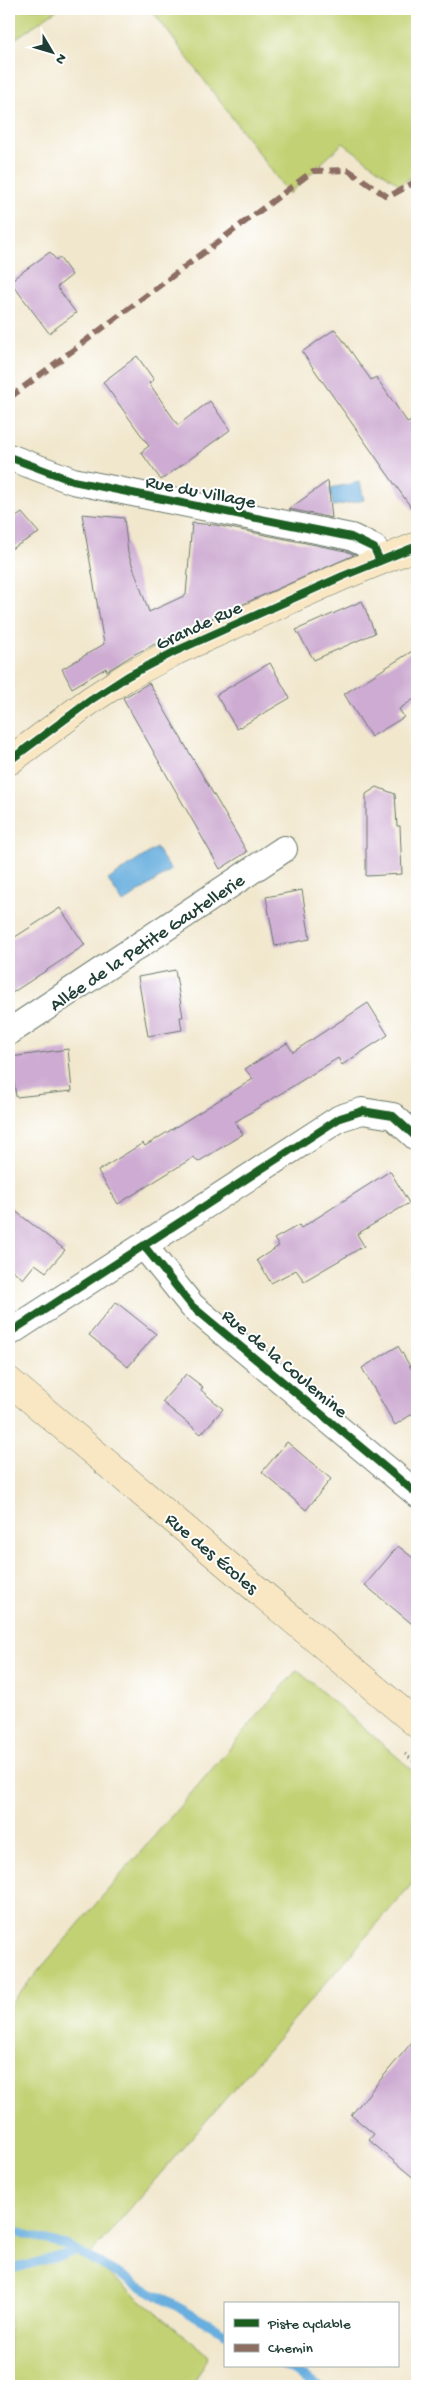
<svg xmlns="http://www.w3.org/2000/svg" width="426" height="2395" viewBox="0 0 426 2395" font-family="'Gochi Hand',sans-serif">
	<rect width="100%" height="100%" fill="#fff"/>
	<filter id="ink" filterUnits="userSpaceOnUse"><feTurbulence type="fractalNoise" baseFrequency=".02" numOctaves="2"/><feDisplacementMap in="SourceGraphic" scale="10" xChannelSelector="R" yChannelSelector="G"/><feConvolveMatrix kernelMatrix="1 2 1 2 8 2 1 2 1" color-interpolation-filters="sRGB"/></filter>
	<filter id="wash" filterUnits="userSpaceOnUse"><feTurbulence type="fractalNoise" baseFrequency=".0096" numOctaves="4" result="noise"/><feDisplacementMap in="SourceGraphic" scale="20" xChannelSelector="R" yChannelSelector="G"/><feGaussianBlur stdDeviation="1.12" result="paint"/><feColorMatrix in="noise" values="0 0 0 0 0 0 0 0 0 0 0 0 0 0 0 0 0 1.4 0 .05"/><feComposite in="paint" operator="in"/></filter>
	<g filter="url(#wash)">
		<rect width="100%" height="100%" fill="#f1e7cd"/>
		<path fill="#c2d173" stroke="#708754" d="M9 9H58L9 43Z
			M151 9H417V173L400 185 343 143 289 194Z
			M297 1670 417 1774V1878L88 2257 209 2356 192 2386H9V2005Z"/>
		<path fill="#68aede" stroke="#447689" d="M360 482 364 500 333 506 330 488Z
			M156 848 171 870 123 903 108 880Z"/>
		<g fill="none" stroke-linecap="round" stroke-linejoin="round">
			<path stroke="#68aede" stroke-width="9" d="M9 2230 66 2245 225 2333
				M9 2270 77 2251
				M284 2366 320 2386"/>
		</g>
		<g id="blocks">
			<path fill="#cdabd2" d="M50 252 56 260 59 257 72 275 57 287 76 313 49 333 10 281Z
				M335 329 371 380 376 377 408 423 417 416V516L302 352Z
				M137 356 154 380 149 383 178 425 210 401 230 430 161 480 141 452 149 446 103 382Z
				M328 481 332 518 289 509Z
				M22 513 39 533 9 550V522Z
				M82 514 124 518 128 553 149 612 186 595 192 523 215 525 346 551 354 555 173 635 133 655 107 671 106 668 72 688 62 669 104 644Z
				M362 601 375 633 314 660 296 630Z
				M417 648V697L399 709 404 717 371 737 344 694Z
				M270 663 290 698 237 729 216 695Z
				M149 683 247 852 220 869 123 698Z
				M377 787 395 794 397 826H400L402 874 366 876V794Z
				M302 890 310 939 275 946 266 897Z
				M60 908 85 945 9 995V941Z
				M175 970 183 1017H180L182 1030 148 1036 138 977Z
				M368 1003 388 1035 342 1065 338 1058 235 1122 243 1134 198 1162 194 1157 118 1204 98 1171 143 1143 145 1146 253 1079 245 1069 287 1043 293 1052Z
				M68 1049 72 1091 16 1097 11 1057Z
				M390 1171 409 1203 357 1234 364 1246 304 1281 296 1270 271 1283 257 1260 279 1246 274 1239 299 1225 301 1228Z
				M9 1206 65 1250 46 1272 35 1264 23 1279 9 1267Z
				M116 1302 156 1334 128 1367 89 1335Z
				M398 1346 417 1378V1411L395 1425 362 1368Z
				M186 1374 203 1387 201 1390 223 1409 201 1434 162 1402Z
				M287 1442 331 1479 306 1510 262 1472Z
				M398 1546 417 1561V1628L365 1585Z
				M417 2036V2181L369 2140 374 2134 351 2115Z"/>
		</g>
	</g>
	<g filter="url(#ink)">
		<use href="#blocks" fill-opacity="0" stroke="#68786a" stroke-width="1"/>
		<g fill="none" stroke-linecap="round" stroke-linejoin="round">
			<defs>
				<path id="street" d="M9 457 73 481 351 537 374 548 380 561
					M9 1032 284 849
					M144 1246 192 1306 417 1494
					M9 1333 340 1118 362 1111 393 1116 417 1138"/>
				<path id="secondary" d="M9 761 91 700 128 676 176 651 343 576 417 546
					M9 1381 417 1724"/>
			</defs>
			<use href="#street" stroke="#68786a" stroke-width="28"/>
			<use href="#secondary" stroke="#68786a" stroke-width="29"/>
			<path stroke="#68786a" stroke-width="3" stroke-dasharray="1 4" stroke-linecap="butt" d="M405 1754 417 1764"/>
			<use href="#street" stroke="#fff" stroke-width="26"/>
			<use href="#secondary" stroke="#f9e7c3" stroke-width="28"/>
			<path stroke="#8d6e63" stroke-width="6" stroke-dasharray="12 6" stroke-linecap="butt" d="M9 398 313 171 348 170 388 197 417 181"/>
			<defs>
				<path id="cycleway" d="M9 457 73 481 351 537 374 548 380 561
					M9 761 91 700 128 676 176 651 343 576 417 546
					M144 1246 192 1306 417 1494
					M9 1333 340 1118 362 1111 393 1116 417 1138"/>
			</defs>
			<use href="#cycleway" stroke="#fff" stroke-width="11"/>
			<use href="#cycleway" stroke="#1b5e20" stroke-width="8"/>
		</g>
	</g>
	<g text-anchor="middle" stroke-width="4" stroke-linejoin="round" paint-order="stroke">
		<g font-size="19" fill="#1f3d34" stroke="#fff">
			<text transform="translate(201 490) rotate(11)" y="7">Rue du Village</text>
			<text transform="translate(198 624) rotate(-25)" y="7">Grande Rue</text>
			<text transform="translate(146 941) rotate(-34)" y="7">Allée de la Petite Gautellerie</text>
			<text transform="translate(286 1362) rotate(40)" y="7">Rue de la Coulemine</text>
			<text transform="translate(213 1552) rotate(40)" y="7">Rue des Écoles</text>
		</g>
	</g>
	<rect width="426" height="2395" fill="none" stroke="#fff" stroke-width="30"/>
	<rect x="224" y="2302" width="175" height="65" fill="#ffffff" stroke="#a5b1ae"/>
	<rect x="234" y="2319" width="25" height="8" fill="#1b5e20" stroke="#a5b1ae"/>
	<text x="268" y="2328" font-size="15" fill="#1f3d34">Piste cyclable</text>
	<rect x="234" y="2344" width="25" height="8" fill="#8d6e63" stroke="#a5b1ae"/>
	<text x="268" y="2352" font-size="15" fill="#1f3d34">Chemin</text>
	<g transform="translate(52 52) rotate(128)" stroke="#ffffff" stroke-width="4" paint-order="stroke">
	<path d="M0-4L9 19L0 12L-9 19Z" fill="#1f3d34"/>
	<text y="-8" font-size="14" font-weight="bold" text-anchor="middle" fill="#1f3d34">N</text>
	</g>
</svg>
